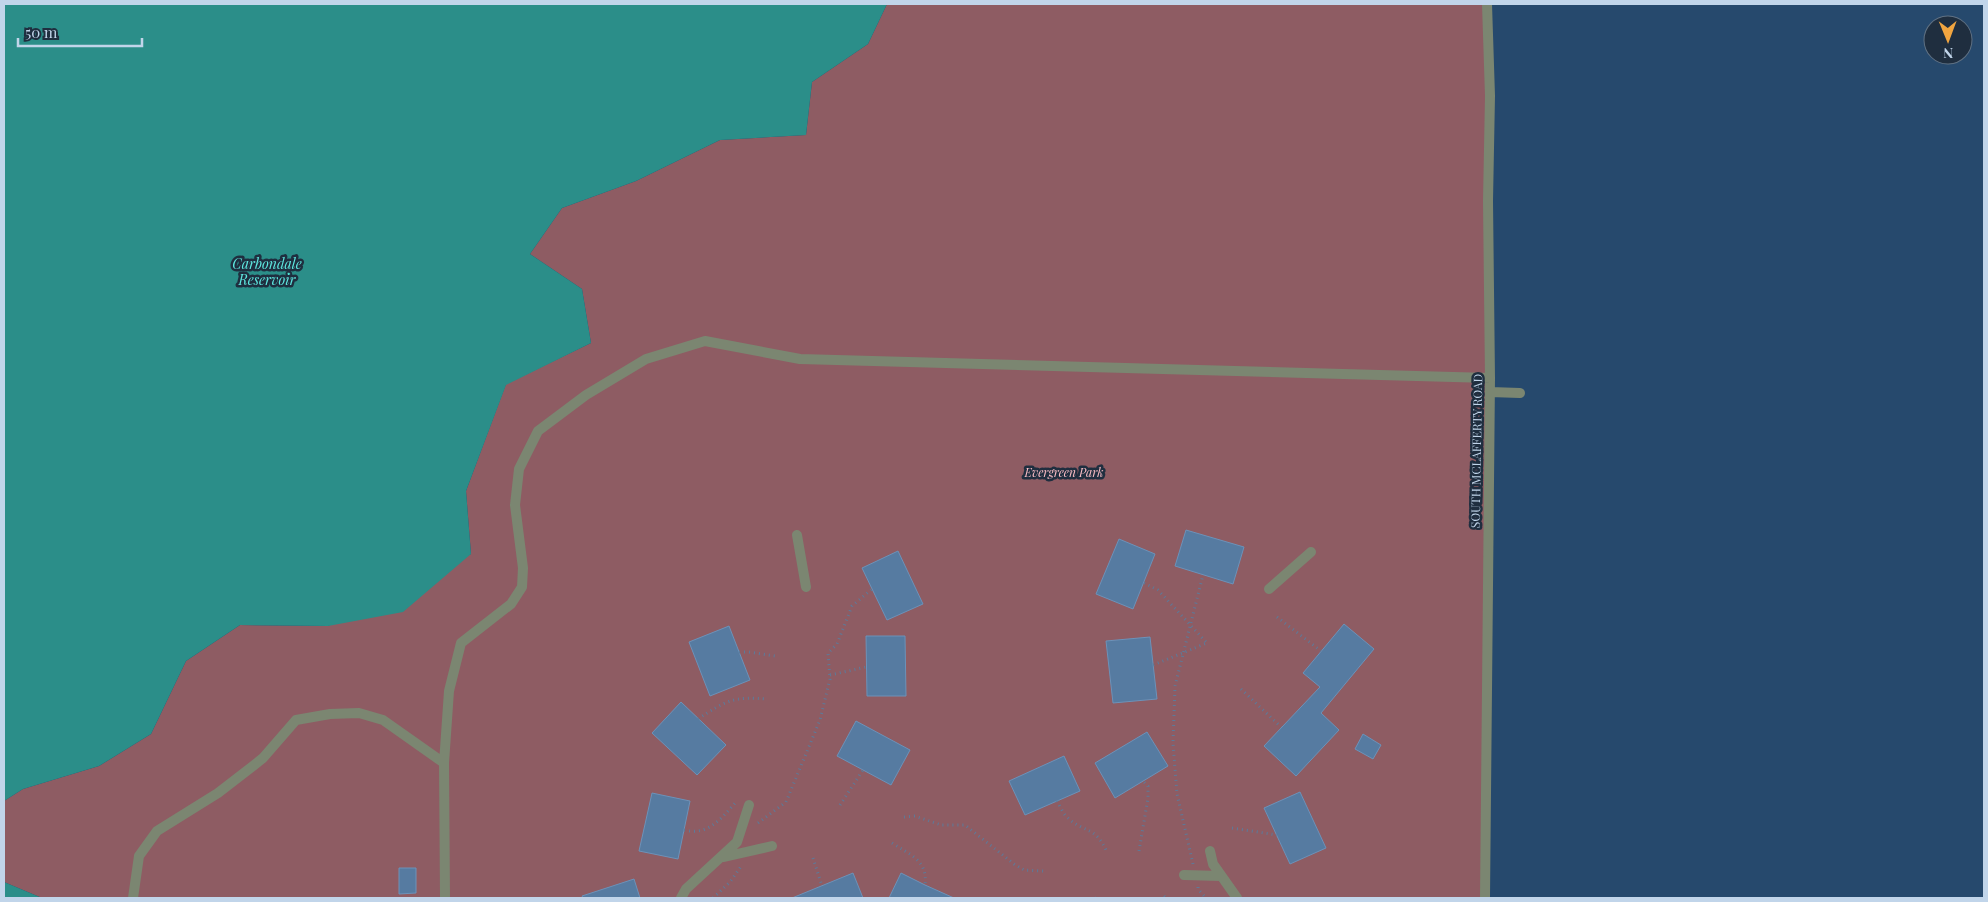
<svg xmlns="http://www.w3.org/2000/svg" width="1988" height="902" viewBox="0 0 1988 902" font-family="'Playfair Display',serif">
	<rect width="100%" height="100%" fill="#26496d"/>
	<path fill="#8e5c63" d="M887 4H1487L1485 898H42L4 882V801L23 789 99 766 151 734 186 661 240 625 328 626 471 554 466 491 506 384 591 343 582 289 530 254 562 208 636 181 720 140 806 135 812 82 868 44Z"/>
	<path fill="#2b8e89" d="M4 4H887L868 44 812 82 806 135 720 140 636 181 562 208 530 254 582 289 591 343 506 385 466 491 471 554 403 612 328 626 240 625 186 661 151 734 99 766 23 789 4 801Z
		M4 882 42 898H4Z"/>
	<path fill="#567ba1" stroke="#6c92b9" d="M1186 530 1244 547 1233 584 1175 566Z
		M1119 539 1155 554 1133 609 1096 594Z
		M898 551 923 604 887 620 862 568Z
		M1344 624 1374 649 1321 713 1339 730 1296 776 1264 746 1320 687 1303 673Z
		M729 626 750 680 710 696 689 642Z
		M866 636H905L906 696H867Z
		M1150 637 1157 699 1113 703 1106 641Z
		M681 702 726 745 697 775 652 733Z
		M856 721 910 750 891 785 837 756Z
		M1147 732 1168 766 1115 798 1095 763Z
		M1363 734 1381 745 1373 759 1355 749Z
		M1064 756 1080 791 1025 815 1009 781Z
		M1300 792 1326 848 1290 864 1264 808Z
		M652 793 690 801 678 859 639 851Z
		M399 868H416V893L399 894Z
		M853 873 863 898H792Z
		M901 873 925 885 954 898H889Z
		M634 879 640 898H583L582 896Z"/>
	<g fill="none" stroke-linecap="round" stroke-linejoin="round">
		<path stroke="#5d7a99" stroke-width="3" stroke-dasharray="1 4" stroke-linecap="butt" d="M1144 583 1158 590 1207 643 1153 665
			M1277 617 1321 651
			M739 652H749L775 656
			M830 675 866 667
			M1241 689 1281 727
			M698 719C725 701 734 696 767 699
			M1057 801C1060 806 1063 814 1068 818 1084 833 1095 826 1106 850
			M840 805 863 770
			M904 817 915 816 941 825H965L1014 864 1024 870 1044 871
			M758 823 786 802 820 720 830 679 828 653 837 644 852 606 872 589
			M1232 828 1277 835
			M684 830C708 836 721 819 736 802
			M892 843C910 855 928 860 925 885
			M1139 851 1148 798V786L1143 781
			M813 858 822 886
			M1193 864 1177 794 1173 743 1175 686 1203 575
			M1198 887V889L1206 898
			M1164 896 1166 898
			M713 898 730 882 742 865
			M1096 898 1097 896"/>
		<path stroke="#7b8671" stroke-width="10" d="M1490 392 1520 393
			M797 535 806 587
			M1269 589 1311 552
			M1210 851 1213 864 1237 898
			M724 857 772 846
			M1184 875 1221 876
			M133 898 139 856 157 831 218 793 253 766 263 758 296 720 330 714 359 713 383 720 444 763
			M445 898 444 763 449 691 461 643 511 604 522 587 523 568 515 505 519 469 538 431 586 395 646 359 705 341 800 359 1490 378
			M681 898 686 889 737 842 749 805
			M1485 898 1490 378 1488 201 1490 96 1487 4"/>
	</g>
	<g text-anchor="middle" stroke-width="5" stroke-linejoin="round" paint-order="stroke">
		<g font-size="12" fill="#c1d5ea" stroke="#1f2e3f">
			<text transform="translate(1477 451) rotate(-89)" y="4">SOUTH MCLAFFERTY ROAD</text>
		</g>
		<g font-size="12" font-style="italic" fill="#fcbec6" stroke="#1f2e3f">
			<text x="1064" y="477">Evergreen Park</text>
		</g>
		<g font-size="14" font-style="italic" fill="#5ee8e0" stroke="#1f2e3f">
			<text x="267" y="269">Carbondale<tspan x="267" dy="16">Reservoir</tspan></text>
		</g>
	</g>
	<rect width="1988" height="902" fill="none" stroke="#c1d5ea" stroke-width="10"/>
	<g transform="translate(1948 40) rotate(179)"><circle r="24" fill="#1f2e3f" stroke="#607183"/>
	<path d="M0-4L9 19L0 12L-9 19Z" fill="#f1a540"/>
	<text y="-8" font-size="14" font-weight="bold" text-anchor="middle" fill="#c1d5ea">N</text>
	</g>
	<path d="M18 38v8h124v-8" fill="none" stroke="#c1d5ea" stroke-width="2.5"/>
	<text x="25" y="38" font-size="15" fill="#c1d5ea" stroke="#1f2e3f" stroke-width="4" paint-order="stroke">50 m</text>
</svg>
